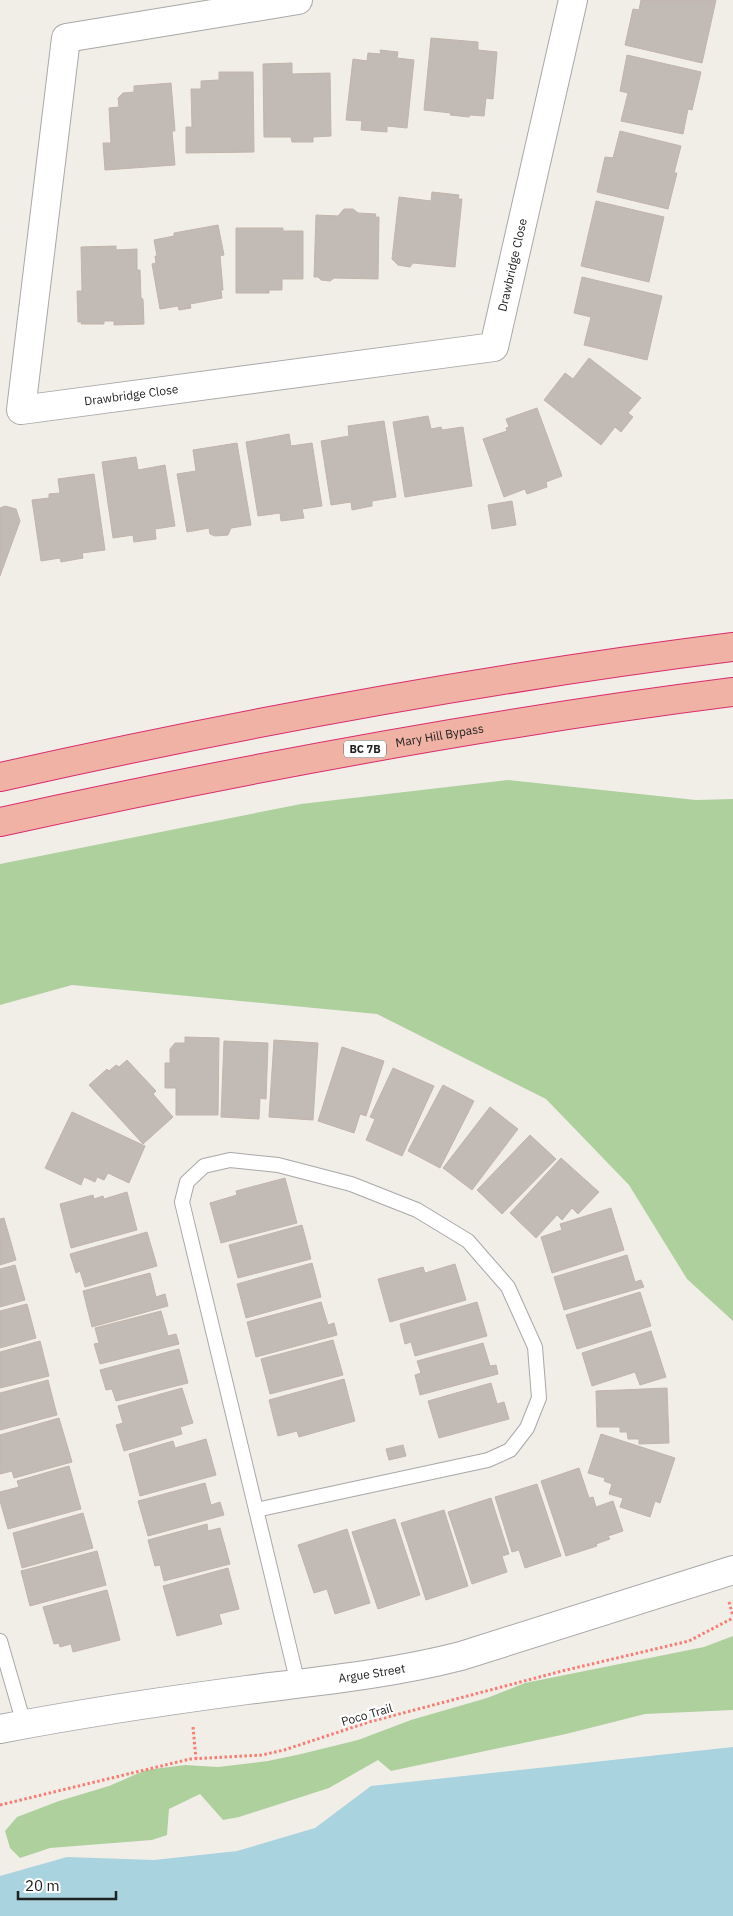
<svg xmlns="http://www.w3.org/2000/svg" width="733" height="1916" viewBox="0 0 733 1916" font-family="'IBM Plex Sans',sans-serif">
	<rect width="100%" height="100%" fill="#f1eee8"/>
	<path fill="#aed09d" d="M508 780 696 800 733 799V1321L687 1279 629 1185 546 1099 377 1014 72 985 0 1005V864L301 804Z
		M733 1636V1710L645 1714 566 1734 391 1771 378 1760 329 1788 239 1817 223 1820 200 1794 169 1809 167 1835 152 1840 50 1848 20 1858 10 1848 5 1831 17 1817 59 1801 109 1786 146 1770 185 1765 218 1767 268 1761 301 1754 358 1740 411 1720 487 1698 525 1683 704 1647Z"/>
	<path fill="#a9d3de" d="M733 1747V1916H0V1876L67 1857 154 1860 237 1851 315 1828 371 1786Z"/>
	<path fill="#c2bab4" stroke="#c3b4aa" d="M641 0H716L702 63 625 45 633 9 639 10Z
		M431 38 478 42V50L497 52 493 99 486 98 484 116 470 115 469 117 450 115 451 113 424 110Z
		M380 50 398 52 397 58 414 60 407 128 387 126V132L361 130 362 121 346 120 353 59 367 61 368 53 381 54Z
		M627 55 701 72 692 110 688 109 683 134 621 121 628 93 620 91Z
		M292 63V74L330 73 331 136 313 137V142H292L291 137H264L263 64Z
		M219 72H253L254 152 186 153V127H192L191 89H201V81L219 80Z
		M171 83 175 131H172L175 165 105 170 103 143H111L109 108 119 107 118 98 123 93 134 92V86Z
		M620 131 681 146 674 173H677L668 209 597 192 605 157 613 158Z
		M432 192 459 195 458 199H462L455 267 413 263 410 267 398 265 392 259 399 197 431 201Z
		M596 201 664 217 649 282 581 266Z
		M344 209H353L358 213 376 214 375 217H379L378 279 334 278 330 281 321 280 318 277H314L316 215 338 216Z
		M218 225 224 255 220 256 223 290H221L222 298 190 304 191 308 179 310 178 306 160 309 152 264 156 263 155 256H157L154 240 174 236V233Z
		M236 228H283V231H303V279H282V290H269V293H236Z
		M116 246V250L137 249V270H140L141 298 143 299 144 324 114 325V321H104V324H81L82 322H78L77 291H82L81 247Z
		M582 277 662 296 647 360 584 345 591 317 574 313Z
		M589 358 641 398 628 413 633 417 621 432 615 427 601 445 544 400 565 373 573 379Z
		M537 408 562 476 546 482 547 487 527 494 525 489 504 497 483 439 507 431 506 428 509 427 506 419Z
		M428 416 431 429 441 427 442 430 463 427 472 486 405 497 393 422Z
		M384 421 396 497 372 501V506L352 510 351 502 331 505 321 441 349 436 348 426Z
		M289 434 291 446 312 443 322 506 302 509 304 518 281 521 280 513 258 516 246 442Z
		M237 443 251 525 231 528 228 535 215 536 210 534 209 528 187 532 177 474 196 471 193 450Z
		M136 457 138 470 165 465 175 526 155 529 156 539 134 542 133 535 113 538 102 462Z
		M94 474 105 550 82 553 83 558 61 562 60 558 41 561 32 500 49 498V494L60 493 58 479Z
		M512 501 516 525 492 529 488 505Z
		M5 506 16 509 20 521 0 576V508Z
		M185 1037 219 1038 218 1115H176V1088H165V1063H170V1049L175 1043H185Z
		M274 1040 318 1043 313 1120 269 1117Z
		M224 1041 268 1043 266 1099 260 1098 259 1119 221 1117Z
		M342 1047 384 1061 366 1116 360 1114 354 1133 318 1121Z
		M127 1060 156 1091 153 1094 173 1117 143 1144 89 1085 107 1069 109 1071 116 1065 119 1067Z
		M393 1068 434 1086 402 1156 366 1140 375 1119 370 1117Z
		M443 1085 474 1101 440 1168 408 1151Z
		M490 1107 518 1129 472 1190 443 1168Z
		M72 1112 145 1146 129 1183 108 1173 104 1180 97 1177 95 1182 84 1177 81 1185 45 1168Z
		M530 1135 556 1159 502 1214 477 1190Z
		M561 1158 599 1192 578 1214 572 1208 562 1220 557 1215 536 1238 510 1213Z
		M285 1178 297 1223 221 1243 210 1203 237 1195 236 1191Z
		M127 1192 137 1230 71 1248 60 1204 93 1195 94 1199 103 1196 104 1199Z
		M611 1208 624 1250 552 1273 541 1237 562 1230 560 1224Z
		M4 1218 16 1260 0 1265V1219Z
		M302 1225 311 1259 238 1278 229 1245Z
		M147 1232 157 1266 85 1287 80 1271 76 1273 70 1254Z
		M627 1255 635 1282 641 1280 644 1287 564 1310 554 1277Z
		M312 1263 321 1297 246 1318 237 1284Z
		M455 1264 466 1300 390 1322 378 1279 423 1267 425 1273Z
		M15 1265 25 1300 0 1307V1269Z
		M150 1273 156 1297 165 1294 168 1306 92 1327 83 1291Z
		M640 1292 651 1326 577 1349 566 1315Z
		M321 1302 328 1325 334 1323 337 1335 256 1357 247 1322Z
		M477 1302 487 1336 415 1356 411 1342 405 1344 400 1324Z
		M27 1304 36 1338 0 1348V1311Z
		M161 1311 168 1336 176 1334 179 1344 100 1364 94 1344 99 1343 95 1328Z
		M651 1331 666 1377 640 1385 635 1372 592 1386 582 1353Z
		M333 1340 343 1375 270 1394 261 1359Z
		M40 1341 49 1376 0 1388V1352Z
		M483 1343 490 1366 496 1365 498 1374 420 1395 415 1375 421 1373 417 1361Z
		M179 1349 188 1383 116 1401 112 1389 106 1390 100 1370Z
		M344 1379 355 1421 299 1437 297 1431 278 1436 269 1400Z
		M48 1380 57 1415 0 1430V1393Z
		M491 1383 497 1404 504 1402 509 1419 439 1438 428 1401Z
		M182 1388 193 1423 180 1427 182 1434 124 1451 116 1425 123 1423 118 1406Z
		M667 1388 669 1443 639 1444V1439H628L627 1432H620V1427H597L596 1391Z
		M59 1418 72 1462 14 1478 12 1471 0 1474V1435Z
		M601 1434 675 1458 660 1503 655 1501 650 1517 620 1507 623 1498 609 1494 612 1484 604 1481 605 1478 588 1473Z
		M206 1439 216 1475 140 1496 129 1454 173 1441 175 1448Z
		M403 1445 406 1456 389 1460 386 1449Z
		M69 1466 81 1509 8 1529 0 1501V1492L19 1487 17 1481Z
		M579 1468 589 1498 593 1497 596 1507 613 1501 623 1531 608 1536 610 1539 596 1544 597 1546 566 1556 541 1481Z
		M205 1483 211 1505 220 1502 224 1515 148 1536 138 1501Z
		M537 1484 561 1556 525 1568 519 1550 512 1552 495 1497Z
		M491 1498 509 1554 502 1556 507 1572 472 1584 448 1512Z
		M444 1510 468 1586 426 1600 401 1523Z
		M83 1513 93 1548 22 1568 13 1533Z
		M395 1519 420 1595 378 1609 352 1532Z
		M207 1524 208 1531 220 1528 230 1564 164 1581 160 1565 155 1566 148 1540Z
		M347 1529 370 1603 335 1614 327 1589 314 1593 298 1545Z
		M97 1551 106 1585 30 1606 21 1571Z
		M228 1568 239 1609 219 1614 222 1624 177 1636 163 1586Z
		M107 1590 120 1640 73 1652 71 1644 60 1647 59 1643 54 1644 43 1607Z"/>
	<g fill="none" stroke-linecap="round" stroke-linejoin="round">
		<defs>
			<path id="service" d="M256 1510 488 1460 510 1450 527 1428 539 1398 535 1347 508 1287 468 1241 417 1210 351 1184 278 1165 230 1160 204 1166 187 1182 182 1202 298 1684
				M0 1641 24 1724"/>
			<g id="minor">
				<path id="s1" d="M298 0 66 38 21 410 494 347 573 0"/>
			</g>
			<g id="tertiary">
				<path id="s2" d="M0 1729C82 1713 164 1701 247 1690 319 1681 391 1674 461 1656L733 1570"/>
			</g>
			<g id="trunk">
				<path d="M0 777C242 723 487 678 733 647"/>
				<path id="s3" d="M0 822C242 769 487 723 733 692"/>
			</g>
		</defs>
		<use href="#service" stroke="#a8a8a8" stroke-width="16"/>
		<use href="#minor" stroke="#a8a8a8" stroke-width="30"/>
		<use href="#tertiary" stroke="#a8a8a8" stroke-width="30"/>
		<use href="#trunk" stroke="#d92b6c" stroke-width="30"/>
		<path stroke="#f87c72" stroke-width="3" stroke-dasharray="2.5 2.5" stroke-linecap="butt" d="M729 1602 733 1616
			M193 1727 196 1759
			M0 1805 190 1759 262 1755 284 1750 369 1722 562 1671 689 1641 733 1618"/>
		<use href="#service" stroke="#fff" stroke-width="14"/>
		<use href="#minor" stroke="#fff" stroke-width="28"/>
		<use href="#tertiary" stroke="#fff" stroke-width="28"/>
		<use href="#trunk" stroke="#f0b2a4" stroke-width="28"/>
	</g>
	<g text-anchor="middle" stroke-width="4.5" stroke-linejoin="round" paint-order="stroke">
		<rect fill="#fff" stroke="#646464" stroke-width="1" x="344" y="740.5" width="42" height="17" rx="4"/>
		<g font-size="11" font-weight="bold" fill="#212121">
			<text x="365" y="753">BC 7B</text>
		</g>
		<g font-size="12" fill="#212121" stroke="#fff">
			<text dy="4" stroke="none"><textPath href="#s1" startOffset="1171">Drawbridge Close</textPath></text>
			<text dy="4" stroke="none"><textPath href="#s1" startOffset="721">Drawbridge Close</textPath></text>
			<text dy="4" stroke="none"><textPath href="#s3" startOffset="448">Mary Hill Bypass</textPath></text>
			<text dy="4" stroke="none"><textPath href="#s2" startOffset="376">Argue Street</textPath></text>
			<text transform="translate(367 1715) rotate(-16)" y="4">Poco Trail</text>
		</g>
	</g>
	<path d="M18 1891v8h98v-8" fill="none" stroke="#212121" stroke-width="2.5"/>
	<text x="25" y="1891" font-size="15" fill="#212121" stroke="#ffffff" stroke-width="4" paint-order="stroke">20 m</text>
</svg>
